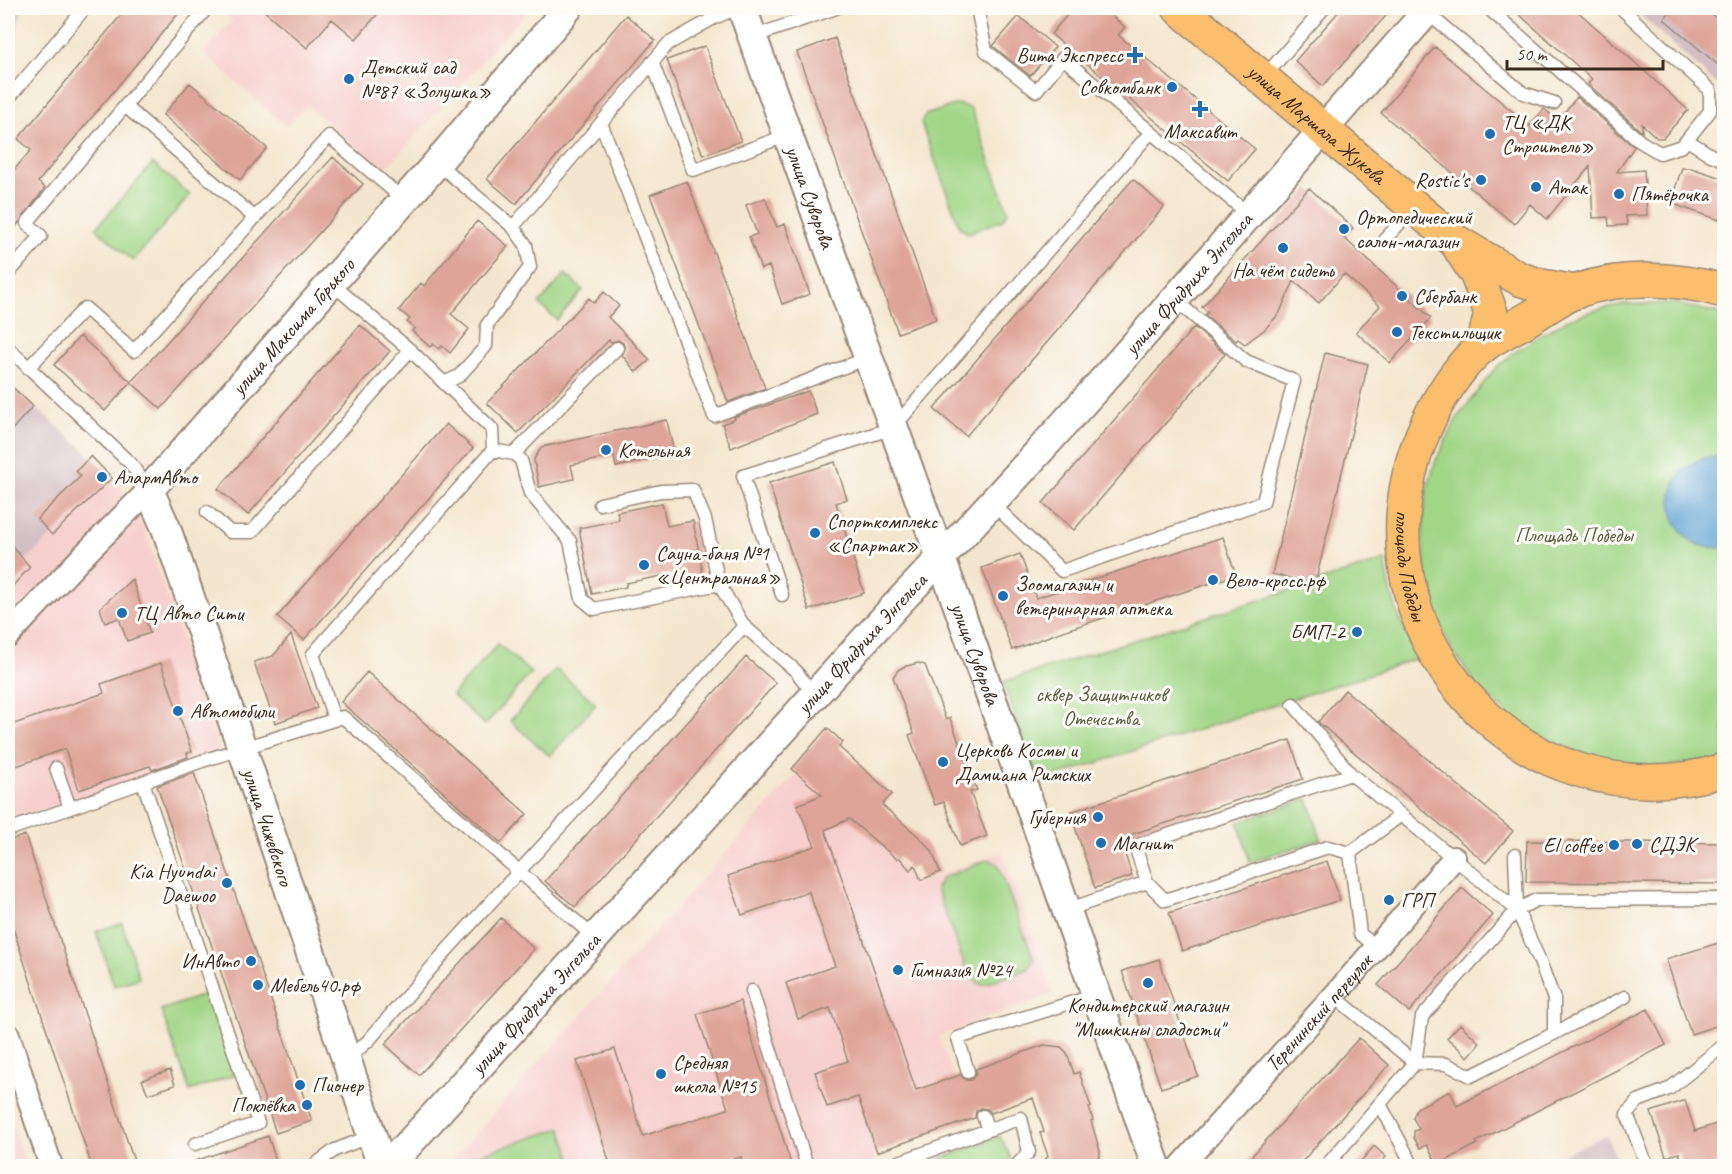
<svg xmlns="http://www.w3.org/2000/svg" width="1732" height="1174" viewBox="0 0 1732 1174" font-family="Caveat,sans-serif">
	<rect width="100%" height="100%" fill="#fdfcf7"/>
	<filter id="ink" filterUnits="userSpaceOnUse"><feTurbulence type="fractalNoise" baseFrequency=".0167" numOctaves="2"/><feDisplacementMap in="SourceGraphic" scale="12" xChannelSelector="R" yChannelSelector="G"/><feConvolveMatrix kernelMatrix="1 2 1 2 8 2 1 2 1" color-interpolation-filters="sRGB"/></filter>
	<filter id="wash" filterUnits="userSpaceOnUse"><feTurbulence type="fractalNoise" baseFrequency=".008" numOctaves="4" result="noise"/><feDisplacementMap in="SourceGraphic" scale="24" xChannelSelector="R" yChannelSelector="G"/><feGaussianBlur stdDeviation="1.35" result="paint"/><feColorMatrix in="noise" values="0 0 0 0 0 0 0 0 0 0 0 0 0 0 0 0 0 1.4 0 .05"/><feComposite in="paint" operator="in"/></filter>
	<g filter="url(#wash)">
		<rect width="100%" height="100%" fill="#f4e6ce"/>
		<path fill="#f7d0cd" d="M228 8H530L384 171 307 105 286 126 203 53 232 21 224 11Z
			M91 456 119 483 142 523 221 752 8 822V540L25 561 52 535 37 519 81 476 76 471Z
			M797 773 897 859 915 883 1002 852 1053 994 939 1036 969 1120 877 1152 872 1166H447Z
			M8 1111 26 1166H8Z"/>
		<path fill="#d2bec3" d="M8 8H23L8 56Z
			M1641 8H1724V91L1637 12Z
			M8 383 91 456 76 470 81 476 37 519 52 535 25 561 8 540Z
			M1606 1135 1619 1164 1614 1166H1538Z"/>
		<path fill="#a1d687" stroke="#6e8052" stroke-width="1.5" d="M957 104 971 108 1008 211 1003 220 968 233 960 228 921 123 925 115Z
			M153 163 190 195 133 261 96 228Z
			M565 274 583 290 557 320 539 304Z
			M1624 304H1676L1724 314V761L1654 767 1594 759 1525 729 1478 688 1452 649 1440 624 1427 580 1423 541 1424 513 1428 485 1436 460 1458 417 1493 371 1512 354 1540 335 1569 319 1595 310Z
			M1385 560C1391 599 1399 623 1419 658L1038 782 1003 682Z
			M498 644 531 673 485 725 452 695Z
			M556 669 596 704 550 756 510 721Z
			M1308 799 1321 839 1250 862 1238 822Z
			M989 859 998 865 1034 960 1028 969 982 985 969 977 936 888 942 878Z
			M122 923 139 978 114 986 96 931Z
			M206 994 234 1075 190 1091 161 1010Z
			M561 1128 574 1166H477L473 1157Z
			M1000 1136 1011 1158 1002 1166H922Z"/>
		<path fill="#60a3d4" stroke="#4e6679" stroke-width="1.5" d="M1710 457H1724V548H1723C1710 548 1697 547 1688 538 1664 518 1666 479 1693 463 1698 460 1705 458 1710 457Z"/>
		<g id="blocks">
			<path fill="#dfa499" d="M127 8H183L38 182 45 188 8 237V177L31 150 18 139Z
				M261 8H383L356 39 332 19 307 48Z
				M1073 8H1102L1125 27 1118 35 1255 149 1228 181 1051 34Z
				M1342 8H1393L1323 86 1295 61Z
				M1512 8H1574L1688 110 1663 138H1657L1642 124V132L1588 84 1592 79Z
				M1673 8H1704L1725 25V71L1664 19Z
				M626 15 655 40 516 204 487 179Z
				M1019 16 1055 47 1030 76 993 46Z
				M835 38 936 319 898 333 797 52Z
				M705 46 741 141 703 155 667 60Z
				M1435 47 1530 126 1544 109 1558 120 1577 97 1634 147 1617 172 1644 170 1647 215 1626 216 1627 225 1609 226 1608 217 1593 218 1590 166 1547 219 1530 204 1514 224 1381 113Z
				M190 83 267 148 240 180 163 115Z
				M333 157 363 184 161 409 131 382Z
				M1682 168H1691L1725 179V222L1670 203Z
				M1133 179 1164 207 966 436 934 409Z
				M687 181 765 388 728 402 650 195Z
				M1309 188 1353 228 1344 238 1431 318 1390 363 1356 332 1380 306 1344 274 1319 303 1294 281 1279 314 1264 330 1245 344 1238 339 1236 341 1205 315 1208 312 1202 307Z
				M765 198 777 227 785 224 810 294 782 304 769 266 761 269 749 237 757 234 746 205Z
				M477 221 508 246 451 314 469 329 450 353 442 346 439 349 433 344 430 347 412 331 415 328 407 322 410 319 399 310 421 283 424 286Z
				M604 292 619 306 608 317 650 360 636 372 622 355 625 349 623 343 618 340 611 342 609 340 518 433 487 403 589 298 594 303Z
				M360 325 390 351 248 515 218 489Z
				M1194 327 1225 354 1074 530 1043 503Z
				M80 336 131 382 105 411 54 365Z
				M1325 353 1368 364 1315 584 1272 574Z
				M8 383 33 406 8 434Z
				M808 391 817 414 731 448 722 424 735 419 734 417Z
				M667 420 674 454 616 467 614 456 571 465 574 479 539 487 534 459 542 447Z
				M446 424 473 448 304 640 277 617Z
				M91 456 112 478 52 535 37 519 81 476 76 471Z
				M835 462 847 499 836 503 864 593 809 610 769 483Z
				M662 503 667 526 693 521 703 574 673 579 672 574 626 583V587L592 594 579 528 619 520 617 512Z
				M1223 537 1236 575 1063 631 1012 650 982 568 1020 554 1036 598Z
				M8 541 30 567 8 591Z
				M132 579 150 633 127 641 119 618 105 623 100 608Z
				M291 635 317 708 275 723 254 662 273 656Z
				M746 657 776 683 575 907 545 881Z
				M161 663 192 752 187 753 188 757 152 770 150 766 79 790 65 749 8 769V726L104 693 101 684Z
				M918 663 925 665 946 720 950 718 977 790 970 792 987 836 960 846 944 802 935 805 909 735 914 733 893 677 898 670 903 667Z
				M367 672 527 814 501 843 341 702Z
				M1345 690 1513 831 1486 863 1318 722Z
				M827 728 843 742 839 747 892 794 882 805 919 837 932 851 940 872 921 880 915 865 910 870 899 857 897 859 849 819 825 830 916 1090 960 1075 966 1080H971L976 1074V1069L1044 1045 1061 1047 1067 1053 1074 1074 1079 1072 1091 1107 1089 1108 1093 1120 1091 1121 1100 1151 1099 1167H1039L1048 1156 1040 1133 1044 1132 1033 1098 991 1113 988 1109 981 1108 976 1111 975 1118 877 1152 858 1097 827 1107 815 1072 848 1061 830 1008 798 1019 786 983 835 966 809 892 742 915 728 876 815 846 797 805 822 795 792 769Z
				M1290 740 1303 779 1120 838 1132 876 1095 888 1070 812Z
				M194 773 312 1121 276 1133 157 786Z
				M25 835 136 1167H92L8 913V841Z
				M1527 841 1725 843V884L1526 882Z
				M1327 861 1340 900 1182 951 1169 913Z
				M1462 888 1493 915 1409 1012 1378 985Z
				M501 918 534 949 419 1075 385 1044Z
				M1725 941V1023L1691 1034 1666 959Z
				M1159 959 1198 1076 1161 1088 1122 971Z
				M740 1001 792 1167H744L741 1157 709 1167H611L577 1061 615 1049 643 1136 728 1109 697 1014Z
				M1648 1009 1666 1045 1476 1142 1477 1144 1444 1162 1435 1160 1427 1145 1420 1148 1414 1138V1131L1419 1129 1413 1118 1417 1108 1450 1091 1457 1106Z
				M1460 1024 1480 1043 1468 1057 1447 1038Z
				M1359 1038 1389 1065 1297 1167H1242Z
				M170 1070 175 1085 148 1094 142 1080Z
				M1685 1100 1695 1131 1725 1121V1167H1684L1679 1153 1666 1157 1651 1112Z
				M268 1136 278 1167H187L186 1164Z
				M1374 1146 1386 1157 1377 1167H1356Z"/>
		</g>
	</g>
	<g filter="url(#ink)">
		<use href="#blocks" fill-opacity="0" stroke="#988876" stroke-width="1.5"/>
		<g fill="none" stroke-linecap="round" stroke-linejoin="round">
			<defs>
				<path id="service" d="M977 8 986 51 1036 91 1063 58 1248 214
					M1488 8 1641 142 1660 153 1682 146 1710 111V90L1621 8
					M1426 12 1523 93 1554 103
					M752 37 836 8
					M652 62 693 170 788 135
					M1264 77 1324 8
					M8 99 85 8
					M125 106 255 218
					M601 123 714 416 868 358
					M1687 140 1711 155 1724 160
					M437 163 513 227 668 44 712 19 737 8
					M1386 238 1414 208
					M8 274 41 236 27 223 207 8
					M331 283 410 350 492 429 493 450 514 454 521 460 530 493 570 541 582 599 594 609 719 584 744 626 796 671 814 695
					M8 348 131 464 149 490
					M28 368 85 308 134 351 329 136 404 200
					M444 383 459 376 486 346 487 325 530 267 526 245 513 227
					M514 454 617 348
					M992 503 1062 571 1263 502 1294 381 1246 361 1174 299
					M600 504 661 491 693 490 705 519 719 584
					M207 512 230 532H252L410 350
					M782 595 743 476 893 428 1151 132
					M1293 704 1351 774
					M334 719 313 654 493 450
					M56 768 70 808
					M143 782 258 1123 195 1144
					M1401 815 1517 910 1515 855
					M8 830 202 761 343 717 595 938
					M1147 882 1165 900 1328 847 1350 853
					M1067 910 1147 882 1135 846 1351 774 1401 815 1350 853 1360 934 1377 947
					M1517 910 1536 900 1724 899
					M752 991 807 1166
					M1334 996 1415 1063 1446 1064 1471 1076 1625 997
					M346 1060 368 1041 446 951 744 626
					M968 1072 958 1038 1096 995
					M1380 1104 1413 1166
					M983 1116 988 1130 1021 1118 1029 1152 1016 1166
					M313 1166 335 1150 371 1136
					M888 1166 988 1130
					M1326 1166 1415 1063 1422 1017 1517 910 1539 959 1554 999V1034
					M1647 1166 1627 1114 1638 1101 1669 1089 1724 1045"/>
				<g id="minor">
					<path d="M8 636 82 557 149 490"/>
					<path d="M8 1035 51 1166"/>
					<path id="s1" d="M1181 1166 1334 996 1454 858"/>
				</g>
				<g id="tertiary">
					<path id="s2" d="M742 8 1021 780 1156 1166"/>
					<path id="s3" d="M382 1166 242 748 166 528 149 490 437 163 568 8"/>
					<path id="s4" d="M384 1166 405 1148 898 603C1082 411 1254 207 1430 8"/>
				</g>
				<g id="primary">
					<path id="s5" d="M1179 8 1455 241 1520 279 1542 286 1576 292"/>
					<path d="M1456 242 1477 275 1491 313 1483 346"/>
					<path id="s6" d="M1724 291C1677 278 1624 275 1577 291 1560 297 1544 310 1528 319 1514 328 1497 335 1484 345 1460 363 1434 405 1423 433 1341 627 1522 831 1724 770"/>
				</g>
			</defs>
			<use href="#service" stroke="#988876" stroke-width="15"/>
			<use href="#minor" stroke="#988876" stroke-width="26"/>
			<use href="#tertiary" stroke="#988876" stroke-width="32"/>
			<use href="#primary" stroke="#988876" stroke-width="36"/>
			<use href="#service" stroke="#fff" stroke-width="12"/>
			<use href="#minor" stroke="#fff" stroke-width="22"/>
			<use href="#tertiary" stroke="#fff" stroke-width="28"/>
			<use href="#primary" stroke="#fabe6d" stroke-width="33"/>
		</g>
	</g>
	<g fill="#1f6fb2" stroke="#fdfcf7" stroke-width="2">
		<path d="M1132 46h6v6h6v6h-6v6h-6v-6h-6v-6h6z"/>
		<circle cx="349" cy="79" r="6"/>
		<circle cx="1172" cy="87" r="6"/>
		<path d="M1197 100h6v6h6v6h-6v6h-6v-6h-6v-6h6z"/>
		<circle cx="1490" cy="134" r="6"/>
		<circle cx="1481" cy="180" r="6"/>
		<circle cx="1536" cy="187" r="6"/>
		<circle cx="1619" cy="194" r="6"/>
		<circle cx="1344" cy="229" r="6"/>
		<circle cx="1283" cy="248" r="6"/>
		<circle cx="1402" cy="296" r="6"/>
		<circle cx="1397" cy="332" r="6"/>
		<circle cx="606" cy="450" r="6"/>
		<circle cx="102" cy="477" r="6"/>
		<circle cx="815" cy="533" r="6"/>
		<circle cx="644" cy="565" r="6"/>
		<circle cx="1213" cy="580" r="6"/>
		<circle cx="1003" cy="596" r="6"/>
		<circle cx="122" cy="613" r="6"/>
		<circle cx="1357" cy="632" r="6"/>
		<circle cx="178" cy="711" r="6"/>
		<circle cx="943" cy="762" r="6"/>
		<circle cx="1098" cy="817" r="6"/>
		<circle cx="1101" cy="843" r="6"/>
		<circle cx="1637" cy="844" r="6"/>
		<circle cx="1614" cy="845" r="6"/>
		<circle cx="227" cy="883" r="6"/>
		<circle cx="1389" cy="900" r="6"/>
		<circle cx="251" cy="961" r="6"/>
		<circle cx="898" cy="970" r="6"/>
		<circle cx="1148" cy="983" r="6"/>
		<circle cx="258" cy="985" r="6"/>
		<circle cx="661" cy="1074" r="6"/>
		<circle cx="300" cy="1085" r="6"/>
		<circle cx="307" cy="1105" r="6"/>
	</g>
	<g text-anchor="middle" stroke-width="6" stroke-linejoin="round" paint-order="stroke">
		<g font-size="21" fill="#3b2a1e" stroke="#fdfcf7" text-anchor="start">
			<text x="1123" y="62" text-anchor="end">Вита Экспресс</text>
			<text x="361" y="74">Детский сад<tspan x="361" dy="24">№87 «Золушка»</tspan></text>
			<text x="1160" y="94" text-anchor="end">Совкомбанк</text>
			<text x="1502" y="129">ТЦ «ДК<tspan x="1502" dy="24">Строитель»</tspan></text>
			<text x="1200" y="138" text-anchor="middle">Максавит</text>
			<text x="1469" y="187" text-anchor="end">Rostic's</text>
			<text x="1548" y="194">Атак</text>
			<text x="1631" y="201">Пятёрочка</text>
			<text x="1356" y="224">Ортопедический<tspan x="1356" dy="24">салон-магазин</tspan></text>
			<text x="1283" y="277" text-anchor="middle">На чём сидеть</text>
			<text x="1414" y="303">Сбербанк</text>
			<text x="1409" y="339">Текстильщик</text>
			<text x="618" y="457">Котельная</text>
			<text x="114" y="484">АлармАвто</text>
			<text x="827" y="528">Спорткомплекс<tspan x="827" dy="24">«Спартак»</tspan></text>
			<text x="656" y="560">Сауна-баня №1<tspan x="656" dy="24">«Центральная»</tspan></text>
			<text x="1225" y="587">Вело-кросс.рф</text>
			<text x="1015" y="591">Зоомагазин и<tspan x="1015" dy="24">ветеринарная аптека</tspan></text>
			<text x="134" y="620">ТЦ Авто Сити</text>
			<text x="1345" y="639" text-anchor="end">БМП-2</text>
			<text x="190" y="718">Автомобили</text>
			<text x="955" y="757">Церковь Космы и<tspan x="955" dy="24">Дамиана Римских</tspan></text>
			<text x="1086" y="824" text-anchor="end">Губерния</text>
			<text x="1113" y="850">Магнит</text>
			<text x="1649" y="851">СДЭК</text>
			<text x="1602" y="852" text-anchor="end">El coffee</text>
			<text x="215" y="878" text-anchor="end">Kia Hyundai<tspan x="215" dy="24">Daewoo</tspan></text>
			<text x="1401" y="907">ГРП</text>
			<text x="239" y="968" text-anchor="end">ИнАвто</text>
			<text x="910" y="977">Гимназия №24</text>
			<text x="270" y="992">Мебель40.рф</text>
			<text x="1148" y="1012" text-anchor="middle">Кондитерский магазин<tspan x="1148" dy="24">"Мишкины сладости"</tspan></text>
			<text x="673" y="1069">Средняя<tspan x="673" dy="24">школа №15</tspan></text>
			<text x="312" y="1092">Пионер</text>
			<text x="295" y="1112" text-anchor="end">Поклёвка</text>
		</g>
		<g font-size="21" fill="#3b2a1e" stroke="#fdfcf7">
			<text dy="7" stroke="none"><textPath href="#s5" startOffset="180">улица Маршала Жукова</textPath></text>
			<text dy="7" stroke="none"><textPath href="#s2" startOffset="201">улица Суворова</textPath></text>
			<text dy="7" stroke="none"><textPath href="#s4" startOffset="1194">улица Фридриха Энгельса</textPath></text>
			<text dy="7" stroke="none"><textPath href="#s3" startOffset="933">улица Максима Горького</textPath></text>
			<text dy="7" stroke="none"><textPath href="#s6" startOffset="501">площадь Победы</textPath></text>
			<text dy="7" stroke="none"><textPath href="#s4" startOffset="708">улица Фридриха Энгельса</textPath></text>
			<text dy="7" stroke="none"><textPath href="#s2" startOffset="687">улица Суворова</textPath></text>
			<text transform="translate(268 827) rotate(72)" y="7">улица Чижевского</text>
			<text dy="7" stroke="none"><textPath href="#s4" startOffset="222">улица Фридриха Энгельса</textPath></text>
			<text dy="7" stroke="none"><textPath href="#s1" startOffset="206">Теренинский переулок</textPath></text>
		</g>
		<g font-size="21" fill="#5a5e3e" stroke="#fdfcf7">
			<text x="1574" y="542">Площадь Победы</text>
			<text x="1101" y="701">сквер Защитников<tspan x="1101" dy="24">Отечества</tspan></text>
		</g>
	</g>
	<rect width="1732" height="1174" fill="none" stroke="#fdfcf7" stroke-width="30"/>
	<path d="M1507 60v9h156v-9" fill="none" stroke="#3b2a1e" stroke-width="3"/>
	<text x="1516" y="60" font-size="18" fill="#3b2a1e" stroke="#fdfcf7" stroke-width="4.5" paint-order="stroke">50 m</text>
</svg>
